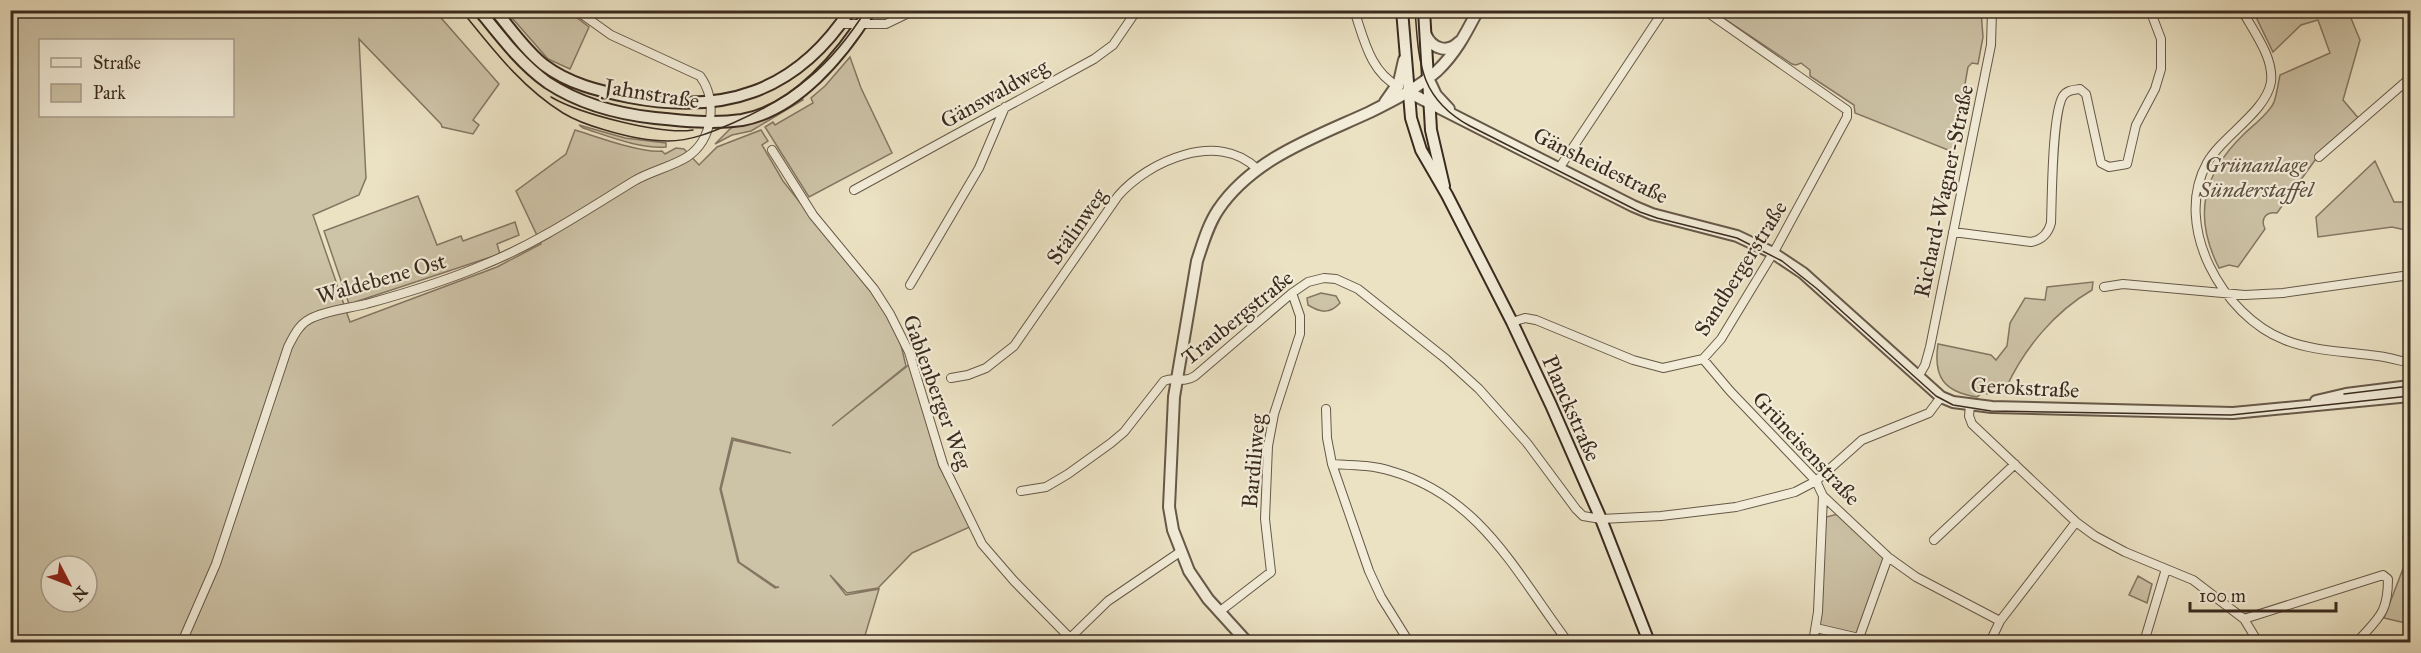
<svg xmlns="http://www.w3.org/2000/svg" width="2421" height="653" viewBox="0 0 2421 653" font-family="'IM FELL Great Primer',serif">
	<rect width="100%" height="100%" fill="#ebe2c3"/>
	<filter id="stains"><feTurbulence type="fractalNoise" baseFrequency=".00333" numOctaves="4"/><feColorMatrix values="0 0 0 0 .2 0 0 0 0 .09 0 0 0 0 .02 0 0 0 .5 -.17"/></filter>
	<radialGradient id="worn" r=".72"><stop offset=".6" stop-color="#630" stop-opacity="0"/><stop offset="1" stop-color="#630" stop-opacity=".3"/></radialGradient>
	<path fill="#cdc3a7" stroke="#847663" stroke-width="1.5" fill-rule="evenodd" d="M10 11H435L499 84 473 120 479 125 473 134 442 127 441 124 359 39 366 178 359 195 313 215 350 322 497 267 541 244 516 191 566 154 575 130C595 136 643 154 662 151L665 154 676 148 684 149 699 165 717 147 761 130 768 141 762 145 783 181 880 303 899 337 906 366 832 426 910 364 939 466 972 526 912 553 878 588 847 593 830 575 846 595 879 589 863 642H11ZM40 40H232V116H40ZM732 438 791 453 733 440 721 489 739 562 776 587H779L775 588 738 562 720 489ZM51 566H87V602H51Z
		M506 11H568L589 27 570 69 548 59Z
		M1713 11H1981L1983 37 1978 64 1972 63 1968 67 1953 152 1855 113 1854 105 1810 76V70L1801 63 1796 65 1792 64Z
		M2269 11H2348L2360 40 2343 100 2360 120 2318 156 2277 213C2266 211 2260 219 2265 229L2238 267 2229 265 2219 268C2193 217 2202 175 2243 135 2252 126 2269 114 2274 102 2277 94 2278 84 2280 75L2330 53 2318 20 2301 25 2273 52 2256 17Z
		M850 57 861 88 892 153 809 197 765 127 773 122 775 125 813 103 811 98 825 86Z
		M802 97 803 100 751 131 732 135 715 144 731 128 765 118Z
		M579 125 625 138 666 143V147C639 149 608 136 583 128Z
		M2375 161 2394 202H2410V231L2392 227 2318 237 2316 217Z
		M418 196 437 245 461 236 463 241 515 222 519 235 497 244 500 254 349 304 324 231Z
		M2093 282 2092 290C2054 312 2024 349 2006 388L1987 394 1986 390 1977 397C1944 392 1933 377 1938 344L1991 355 1996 360 2007 346 2010 323 2025 298 2045 300 2047 287Z
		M1321 293 1336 296 1340 303C1330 314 1321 313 1308 305L1307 298Z
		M1842 513 1888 557 1859 638 1816 628 1822 518Z
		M2410 532V624L2384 618 2406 561 2403 536Z
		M2138 576 2152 584 2147 603 2129 595Z"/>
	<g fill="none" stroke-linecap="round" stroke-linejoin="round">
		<defs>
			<path id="minor" d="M1354 10C1364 39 1370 72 1399 87
				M2242 10C2253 31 2274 57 2271 82 2266 112 2222 136 2207 163 2172 226 2223 316 2285 340 2313 351 2341 351 2370 355 2384 356 2397 360 2410 363
				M841 24H886L915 10
				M772 150 813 215 874 289 890 314 909 352 943 464 982 544 1014 581 1074 642
				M2319 157 2410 78
				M1560 167 1664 10
				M854 190 1094 59 1113 45 1137 10
				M1953 232 2031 242C2042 240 2048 234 2051 223 2052 197 2052 114 2063 96 2067 90 2073 90 2080 89L2086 94 2101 163 2109 167 2127 164 2136 125 2155 89 2161 69V39L2150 10
				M910 285 979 168 1005 107
				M2104 287 2123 284 2245 295 2283 293 2410 275
				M1512 322 1525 318 1536 320 1633 360 1663 368 1703 359 1721 339 1775 250 1847 117V110L1704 10
				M1703 359 1730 391 1816 481 1823 496 1888 557 1916 577 2000 621
				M1918 377 1925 365 1930 347 1991 45 1992 10
				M951 378 968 375 986 368 1014 346 1118 196C1148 161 1219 130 1257 169
				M1970 405 1969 416 1972 424 2076 522 2095 536 2125 552 2193 580 2244 619 2258 642
				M1326 409 1327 438 1332 464 1369 571 1381 597 1409 642
				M1332 464C1352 465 1372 465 1391 471 1481 497 1516 573 1568 642
				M1021 491 1046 487 1068 474 1111 443 1124 432 1164 381C1176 376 1182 384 1195 376L1292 293 1308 282 1324 278 1336 279 1358 289 1446 359 1479 389 1527 443 1576 509 1583 516 1601 519 1661 516 1736 507 1795 492 1816 481 1862 440 1929 413 1941 397
				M1934 540 2015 464
				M1219 612 1271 572 1265 519 1268 446 1274 414 1300 334V316L1292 293
				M2244 619 2383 575 2388 579C2388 614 2378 618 2357 642
				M1816 628 1859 638 1888 557
				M1070 638 1108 601 1180 552
				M182 642 216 564 288 347C294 335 300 322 314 317 330 310 350 308 366 304 406 293 446 281 483 265 536 244 585 211 634 181 651 171 671 167 687 157 713 140 718 100 700 76L611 35 576 10
				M1813 642 1818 612 1823 496
				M1990 642 2000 621 2076 522
				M2144 642 2166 569"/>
			<path id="tertiary" d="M1426 35C1433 50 1448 53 1459 42
				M1429 80 1436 95 1449 109
				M1408 92 1633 206 1652 214 1737 236 1773 253 1803 273 1941 397 1953 402 1992 407 2233 413 2410 396
				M1385 102 1399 82 1404 60
				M2316 401 2346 394 2410 386
				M1247 642 1208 599 1189 571 1173 530 1169 507 1174 397 1197 261C1203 243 1208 225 1218 210 1253 158 1316 137 1370 112 1394 100 1418 88 1437 71 1456 53 1466 33 1478 10"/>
			<path id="secondary" d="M479 10C500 36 521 64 548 83 580 104 618 114 655 118 684 121 713 124 742 120 797 110 842 55 870 10
				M495 10C511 29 525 50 544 65 569 84 599 91 629 97 722 115 796 93 850 10
				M1402 10 1411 118 1421 150 1447 195 1512 322 1551 405 1601 519 1649 642
				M1424 10 1431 130 1444 186"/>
		</defs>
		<use href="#minor" stroke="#665848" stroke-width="10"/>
		<use href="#tertiary" stroke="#665848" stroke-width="14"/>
		<use href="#secondary" stroke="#3a2a1f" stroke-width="14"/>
		<use href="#minor" stroke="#f2ecd8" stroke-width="8"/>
		<use href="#tertiary" stroke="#f2ecd8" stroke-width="10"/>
		<use href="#secondary" stroke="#f2ecd8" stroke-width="10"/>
		<path stroke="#3a2a1f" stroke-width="1.5" d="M461 10C492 48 521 87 563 113 576 121 591 126 605 130 625 136 647 141 668 141 691 141 712 132 733 123 793 97 831 66 866 10
			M1415 10C1419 63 1419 98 1470 126L1640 212 1657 218 1737 238 1782 261 1816 288 1936 396 1953 405 1991 411 2231 415 2410 396
			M551 97C580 114 661 135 693 130
			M2344 394 2410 386"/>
	</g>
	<g text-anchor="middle" stroke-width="4.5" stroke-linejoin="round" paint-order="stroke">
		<g font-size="22" fill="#3a2a1f" stroke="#f2ecd8">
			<text transform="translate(652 93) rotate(9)" y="8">Jahnstraße</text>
			<text transform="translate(994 93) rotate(-29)" y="8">Gänswaldweg</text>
			<text transform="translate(1601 165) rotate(26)" y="8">Gänsheidestraße</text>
			<text transform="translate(1943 191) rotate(-78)" y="8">Richard-Wagner-Straße</text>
			<text transform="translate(1076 226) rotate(-55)" y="8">Stälinweg</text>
			<text transform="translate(1740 268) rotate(-58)" y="8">Sandbergerstraße</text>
			<text transform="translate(381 278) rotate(-16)" y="8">Waldebene Ost</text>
			<text transform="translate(1237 317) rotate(-39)" y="8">Traubergstraße</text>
			<text transform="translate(2025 387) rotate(3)" y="8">Gerokstraße</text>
			<text transform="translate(938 392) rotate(70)" y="8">Gablenberger Weg</text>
			<text transform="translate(1572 408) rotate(66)" y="8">Planckstraße</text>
			<text transform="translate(1807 448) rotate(47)" y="8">Grüneisenstraße</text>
			<text transform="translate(1253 461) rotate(-85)" y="8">Bardiliweg</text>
		</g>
		<g font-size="22" font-style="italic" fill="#5f5041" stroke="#f2ecd8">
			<text x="2256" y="172">Grünanlage<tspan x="2256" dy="25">Sünderstaffel</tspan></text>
		</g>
	</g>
	<rect width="2421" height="653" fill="none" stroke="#ebe2c3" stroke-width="36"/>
	<rect x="12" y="12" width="2397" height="629" fill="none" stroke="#3a2a1f" stroke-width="3"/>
	<rect x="18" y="18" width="2385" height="617" fill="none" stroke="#3a2a1f" stroke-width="1.5"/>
	<rect x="39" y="39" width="195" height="78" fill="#f2ecd8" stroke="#a89e8e" stroke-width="1.5"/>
	<rect x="51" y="58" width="30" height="9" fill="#f2ecd8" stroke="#a89e8e" stroke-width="1.5"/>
	<text x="93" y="69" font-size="18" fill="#3a2a1f">Straße</text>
	<rect x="51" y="84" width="30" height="18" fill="#cdc3a7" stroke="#a89e8e" stroke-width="1.5"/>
	<text x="93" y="99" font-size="18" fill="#3a2a1f">Park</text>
	<g transform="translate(69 584) rotate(132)"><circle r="28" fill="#f2ecd8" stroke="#a89e8e" stroke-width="1.5"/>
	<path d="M0-4.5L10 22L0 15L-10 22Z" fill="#8f2418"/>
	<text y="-9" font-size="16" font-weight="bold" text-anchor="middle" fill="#3a2a1f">N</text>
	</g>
	<path d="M2190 602v9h146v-9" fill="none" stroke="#3a2a1f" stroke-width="3"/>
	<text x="2199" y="602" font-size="18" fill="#3a2a1f" stroke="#f2ecd8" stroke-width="4.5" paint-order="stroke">100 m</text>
	<rect width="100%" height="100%" filter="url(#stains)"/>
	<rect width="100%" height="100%" fill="url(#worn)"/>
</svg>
